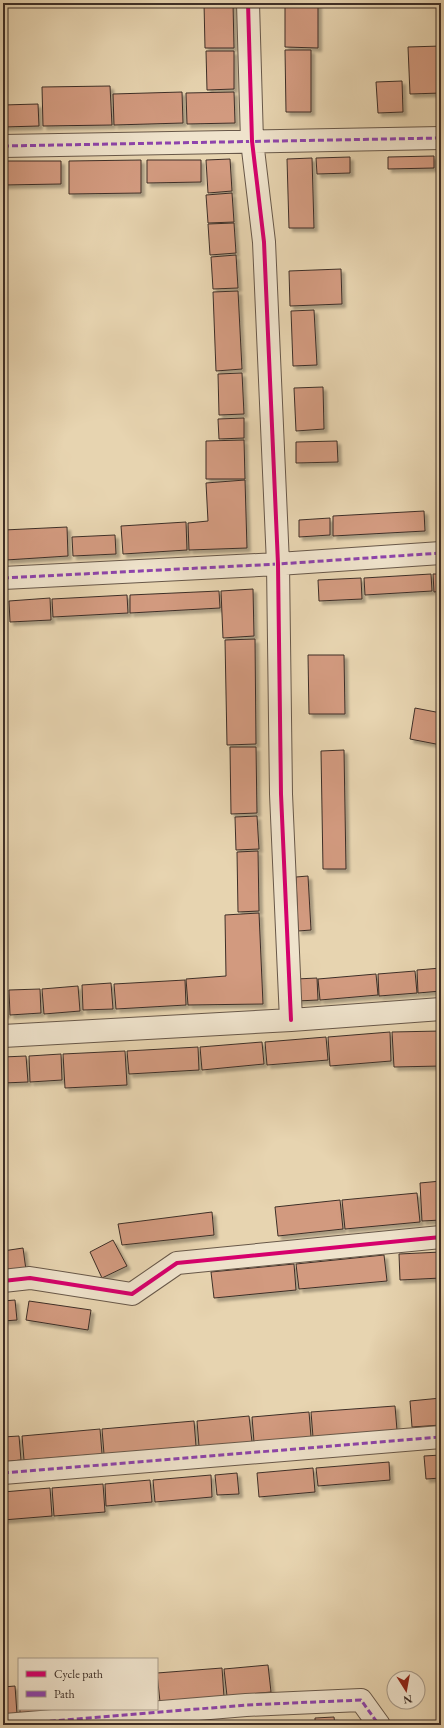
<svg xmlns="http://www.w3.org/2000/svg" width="444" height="1728" viewBox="0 0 444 1728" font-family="'EB Garamond',serif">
	<defs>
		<filter id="shadow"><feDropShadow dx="3.5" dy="3.5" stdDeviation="1" flood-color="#0004"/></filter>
	</defs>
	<rect width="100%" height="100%" fill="#e7d4b0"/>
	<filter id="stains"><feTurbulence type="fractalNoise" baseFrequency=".005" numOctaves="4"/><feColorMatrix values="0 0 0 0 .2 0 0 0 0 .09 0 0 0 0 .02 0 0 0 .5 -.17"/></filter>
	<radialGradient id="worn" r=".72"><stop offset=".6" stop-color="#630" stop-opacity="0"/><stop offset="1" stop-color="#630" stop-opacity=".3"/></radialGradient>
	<path fill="#d29a7f" stroke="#3e2f27" filter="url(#shadow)" d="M204 3H233L234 48H205Z
		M285 3H318V48L285 47Z
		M441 46V93L410 94 408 47Z
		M285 50H311V112H286Z
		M206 51H234V89L207 90Z
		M402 81 403 112 378 113 376 82Z
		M110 86 112 125 43 126 42 87Z
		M182 92 183 123 114 125 113 94Z
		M234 92 235 123 187 124 186 93Z
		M38 104 39 126 3 127V105Z
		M434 156V168L388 169V157Z
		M437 156H441V176H437Z
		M350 157V173L317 174 316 158Z
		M312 158 314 228H289L287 159Z
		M230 159 232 191 208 193 206 160Z
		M141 160V193L69 194V161Z
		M147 160H201V182L147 183Z
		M3 161H61V184L3 185Z
		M232 193 234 222 208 223 206 195Z
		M234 223 236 253 210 255 208 224Z
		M236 255 238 288 213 289 211 257Z
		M341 269 342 304 290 306 289 271Z
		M238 291 242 369 216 371 213 292Z
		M314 310 317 365 293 366 291 311Z
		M242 373 244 414 219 415 218 374Z
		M323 387 324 429 296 431 294 388Z
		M244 418V438L219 439 218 419Z
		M244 440 245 479H206V441Z
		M337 441 338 462 296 463V442Z
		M245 480 247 548 189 550 188 523 208 521 206 483Z
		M424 511 425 531 333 536V516Z
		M330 518V535L299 537V520Z
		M186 522 187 550 123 554 121 526Z
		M67 527 68 556 6 560 4 530Z
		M115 535 116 554 73 556 72 537Z
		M431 574 432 591 365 595 364 578Z
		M433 574H441V591L434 592Z
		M361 578 362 599 319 601 318 580Z
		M253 589 254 636 223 638 221 591Z
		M219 591 220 608 130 613V595Z
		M127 595 128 613 53 617 52 599Z
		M50 598 51 620 10 622 9 601Z
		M255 639 256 744 227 745 225 640Z
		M308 655H344L345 714H309Z
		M415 708 441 713V745L410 739Z
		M230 747H256L257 813 231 814Z
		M344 750 346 869H323L321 751Z
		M257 816 259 849 236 850 235 817Z
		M258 851 259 911 238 912 237 852Z
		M308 876 311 930 298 931 296 877Z
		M259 913 263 1004 188 1005 186 979 226 976 225 915Z
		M441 968V991L418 993 417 970Z
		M415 971 417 993 379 996 378 974Z
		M376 974 378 995 320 1000 318 979Z
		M317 978 318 1000 297 1001 296 979Z
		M185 980 186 1005 116 1009 114 984Z
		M111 983 113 1009 83 1010 82 985Z
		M78 986 80 1011 44 1014 42 989Z
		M40 989 41 1013 10 1015 9 990Z
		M3 991H5L7 1014 3 1015Z
		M441 1031V1066L394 1067 392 1032Z
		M390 1032 391 1061 330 1066 328 1037Z
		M326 1037 328 1060 267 1065 265 1042Z
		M262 1042 264 1064 202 1070 200 1047Z
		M198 1047 199 1070 129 1074 127 1051Z
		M125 1051 127 1085 65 1088 63 1054Z
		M61 1054 62 1080 30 1082 29 1056Z
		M26 1056 28 1082 3 1083V1057Z
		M441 1181V1220L422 1221 420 1183Z
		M417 1193 420 1222 345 1229 342 1200Z
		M340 1200 343 1229 278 1236 275 1207Z
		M212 1212 214 1235 122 1245 118 1224Z
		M113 1240 127 1266 102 1278 90 1252Z
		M23 1248 26 1270 3 1273V1251Z
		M441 1252V1278L400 1280 399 1254Z
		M384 1255 387 1281 299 1289 296 1264Z
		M294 1264 296 1290 214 1298 211 1272Z
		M15 1300 17 1320 3 1321V1301Z
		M29 1301 91 1310 88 1330 26 1320Z
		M441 1398V1425L412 1427 410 1401Z
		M395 1406 397 1430 313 1437 311 1412Z
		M309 1412 311 1437 254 1442 252 1417Z
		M249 1416 252 1442 199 1446 197 1421Z
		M194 1421 196 1446 104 1454 102 1429Z
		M100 1429 102 1454 24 1460 22 1436Z
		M19 1436 21 1460 3 1462V1437Z
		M441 1455V1478L426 1479 424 1456Z
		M389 1462 390 1480 318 1486 316 1468Z
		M313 1468 315 1492 259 1497 257 1473Z
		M237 1473 239 1494 217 1495 215 1475Z
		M211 1475 212 1497 155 1502 153 1480Z
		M150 1480 152 1502 106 1506 105 1484Z
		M103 1484 105 1512 54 1516 52 1488Z
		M50 1488 52 1516 3 1520V1492Z
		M268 1665 271 1692 227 1696 224 1669Z
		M222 1668 224 1697 160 1702 157 1673Z
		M15 1686 17 1714 3 1715V1687Z
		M20 1709H71L20 1713Z
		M334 1717 335 1725H315V1718Z"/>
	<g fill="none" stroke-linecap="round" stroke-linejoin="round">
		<defs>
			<path id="minor" d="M248 3 252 141 264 242 278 564 281 794 291 1020
				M3 146 441 138
				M3 578 278 564 441 553
				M3 1036 291 1020 441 1009
				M3 1281 30 1278 132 1294 177 1263 441 1237
				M3 1473 441 1437
				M5 1725 246 1705 361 1700 379 1725"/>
		</defs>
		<use href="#minor" stroke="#685849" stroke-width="24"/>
		<use href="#minor" stroke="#efe3cc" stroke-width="22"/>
		<path stroke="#8e44ad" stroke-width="3" stroke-dasharray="6 3" stroke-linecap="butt" d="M3 146 441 138
			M3 578 278 564 441 553
			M3 1473 441 1437
			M5 1725 246 1705 361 1700 379 1725"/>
		<defs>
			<path id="cycleway" d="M248 3 252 141 264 242 278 564 281 794 291 1020
				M3 1281 30 1278 132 1294 177 1263 441 1237"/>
		</defs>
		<use href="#cycleway" stroke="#efe3cc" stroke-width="6"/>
		<use href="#cycleway" stroke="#d6006c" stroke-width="4"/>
	</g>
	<rect width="444" height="1728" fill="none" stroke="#e7d4b0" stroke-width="16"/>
	<rect x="4" y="4" width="436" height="1720" fill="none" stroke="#3e2f27" stroke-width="2"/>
	<rect x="8" y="8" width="428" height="1712" fill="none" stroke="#3e2f27"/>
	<rect x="18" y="1658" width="140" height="52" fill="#efe3cc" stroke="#a89b8a"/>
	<rect x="26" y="1671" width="20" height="6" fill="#d6006c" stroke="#a89b8a"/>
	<text x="54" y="1678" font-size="12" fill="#3e2f27">Cycle path</text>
	<rect x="26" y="1691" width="20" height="6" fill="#8e44ad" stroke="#a89b8a"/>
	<text x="54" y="1698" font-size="12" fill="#3e2f27">Path</text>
	<g transform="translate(406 1690) rotate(169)"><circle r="19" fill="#efe3cc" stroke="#a89b8a"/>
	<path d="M0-3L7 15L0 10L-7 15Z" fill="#8f2418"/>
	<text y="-6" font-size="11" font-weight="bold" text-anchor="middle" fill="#3e2f27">N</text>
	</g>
	<rect width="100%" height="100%" filter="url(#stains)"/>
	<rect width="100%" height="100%" fill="url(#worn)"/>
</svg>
